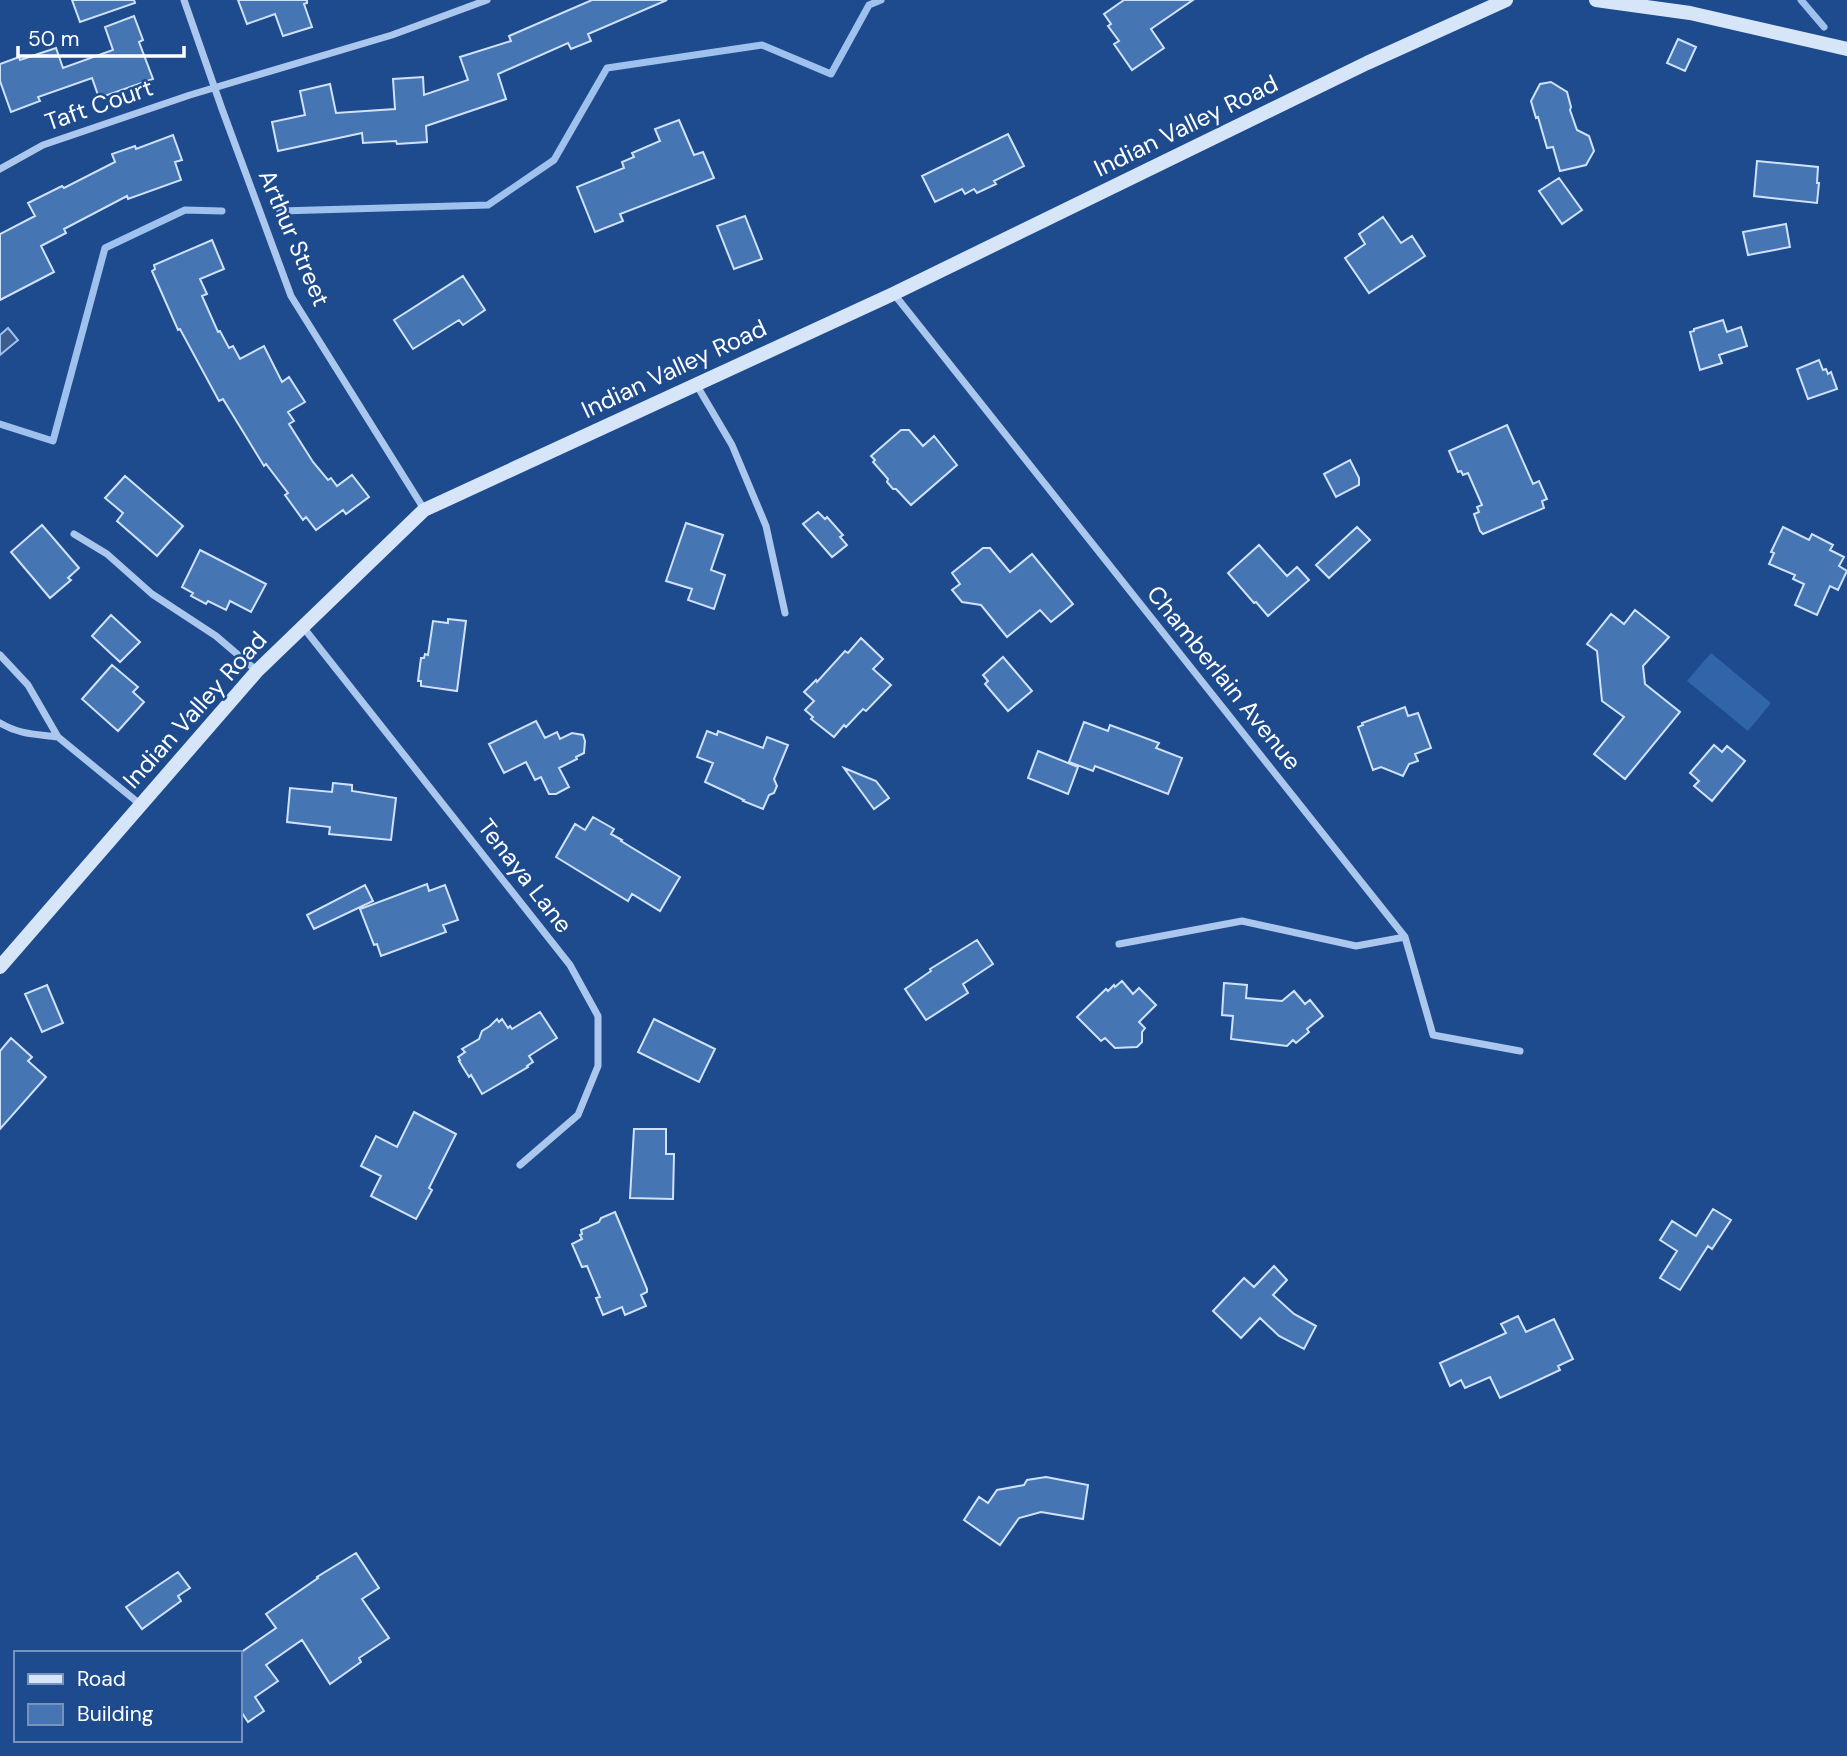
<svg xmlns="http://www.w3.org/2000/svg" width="1847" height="1756" viewBox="0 0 1847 1756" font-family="'DM Sans',sans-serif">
	<rect width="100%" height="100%" fill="#1e4b8d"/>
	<path fill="#3165aa" d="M1711 653 1771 703 1748 731 1687 681Z"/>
	<path fill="#3b5c8c" stroke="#9ec1ee" stroke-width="2" d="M8 328 18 340 0 355V335Z"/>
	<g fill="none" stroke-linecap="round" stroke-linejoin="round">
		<path stroke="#9ec1ee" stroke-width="7" d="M1801 0 1824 27
			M280 211 488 205 554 160 607 68 762 45 831 74 869 5 881 0
			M0 424 53 441 105 248 185 210 222 211"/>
	</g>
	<path fill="#4675b4" stroke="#d0e2f9" stroke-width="2" d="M72 0H134L135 3 80 22Z
		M238 0H307V3L304 4 312 27 283 36 275 14 247 24Z
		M592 0H667L588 34 591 41 571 49 568 43 498 74 506 99 426 126 427 142 397 144 396 141 363 143 362 133 278 151 272 122 305 115 300 91 330 84 336 113 395 109 393 79 423 77 424 95 468 80 460 57 511 41 509 36Z
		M1124 0H1193L1151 29 1164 48 1132 70 1114 44 1119 41 1108 26 1111 24 1104 14Z
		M134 16 143 40 139 42 153 79 99 98 92 78 38 97 40 101 11 112 0 81V64L19 57 20 60 56 48 63 68 113 50 105 27Z
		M1678 39 1696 47 1685 71 1667 63Z
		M1551 82 1567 92 1571 107 1570 110 1577 130 1589 136 1594 151 1586 165 1560 171 1553 147 1547 148 1538 117 1536 118 1531 101 1540 84Z
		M679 120 694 155 703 152 714 178 620 214 623 221 595 232 577 187 624 168 622 162 634 157 632 153 660 141 655 129Z
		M1008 134 1024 166 994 181 996 184 977 193 974 189 965 194 962 189 935 202 922 176Z
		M173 135 182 160 175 162 181 180 128 199 127 196 64 229 66 233 41 246 54 272 0 300V234L35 216 28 203 62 186 64 188 115 162 112 154 135 146 136 149Z
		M1757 161 1818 167 1817 183H1819L1817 203 1754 196Z
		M1559 178 1582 210 1562 224 1539 191Z
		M745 216 762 259 734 269 717 226Z
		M1383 217 1401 243 1412 236 1425 256 1369 293 1345 258 1365 244 1359 234Z
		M1786 224 1790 247 1748 255 1743 232Z
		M212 240 224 269 200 279 207 294 202 296 218 332 220 331 229 348 233 346 240 359 264 346 282 382 289 377 305 402 288 412 294 421 289 424 313 462 328 480 331 478 337 486 352 475 369 497 346 514 343 510 316 530 306 517 303 520 285 495 288 493 266 464 264 466 223 399 219 401 180 329 178 330 152 271 155 269 154 265Z
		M463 276 485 310 463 325 459 320 413 349 394 320Z
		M1723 320 1727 332 1741 327 1747 346 1719 355 1722 363 1700 370 1690 332 1694 331V329Z
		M1819 360 1823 370 1826 369 1828 374 1831 372 1837 389 1808 399 1797 369Z
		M1507 425 1533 484 1539 481 1547 499 1542 501 1544 508 1483 534 1480 531 1474 514 1479 512 1477 507 1482 505 1468 473 1463 475 1461 471 1458 472 1449 451Z
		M901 430H909L923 446 934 436 957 465 911 505 896 489H893L887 482 888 479 873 462 875 460 871 456Z
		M1350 460 1359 478V485L1336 497 1324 474Z
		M125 476 183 526 157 556 117 521 123 513 105 498Z
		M818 512 825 519 827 517 843 535 840 537 847 545 832 557 803 524Z
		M686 523 723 535 711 570 725 575 714 609 688 600 692 589 666 581Z
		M42 525 79 568 68 578 71 580 50 598 11 552Z
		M1357 527 1370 540 1329 578 1316 565Z
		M1783 527 1809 540 1812 534 1833 545 1830 550 1844 557 1839 566 1847 571 1838 590 1830 586 1817 615 1795 605 1804 584 1793 579 1795 575 1769 564 1774 553 1771 552Z
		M1259 545 1287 576 1297 567 1309 580 1268 616 1256 602 1254 603 1228 573Z
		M983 548H990L1010 572 1032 554 1073 604 1051 622 1040 610 1007 637 981 605 962 602 952 590 960 584 952 573Z
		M200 550 266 584 251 612 230 601 226 610 208 601 206 604 191 596 193 593 182 587Z
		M1635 610 1669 637 1643 666 1645 684 1680 712 1625 779 1594 754 1624 717 1602 701 1597 651 1587 644 1611 614 1624 624Z
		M111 615 140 642 120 662 92 636Z
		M448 619 466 621 457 691 421 686V681H418L421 658H424L425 654 428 655 433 621 448 623Z
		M861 638 883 659 873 669 891 685 866 711 863 709 846 727 844 725 834 737 811 719 813 717 805 710 814 701 804 692 816 680 817 682 845 651 848 653Z
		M1003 657 1032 691 1008 711 985 684 988 681 983 675Z
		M112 665 138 687 133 692 144 702 118 731 82 699Z
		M1405 707 1408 716 1418 713 1431 748 1415 754 1418 761 1409 764 1403 776 1381 767 1373 770 1358 727 1363 725 1362 723Z
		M536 721 545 738 557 732 560 739 572 733 583 735 585 741 584 753 576 757 577 759 559 768 569 787 556 794H549L541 777 535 780 526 762 504 773 489 744Z
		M1084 722 1108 731 1110 725 1159 743 1156 748 1182 758 1168 794 1095 766 1093 771 1069 762Z
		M707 731 717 735 718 731 763 748 767 737 788 745 774 779 777 786 774 793 769 795 763 809 743 801 744 800 705 782 713 763 697 757Z
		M1714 745 1722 752 1727 746 1745 761 1712 801 1694 786 1699 781 1690 773Z
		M1038 751 1078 767 1068 794 1028 778Z
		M844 768 876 781 889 798 874 809Z
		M333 783 352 785V791L396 798 391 840 329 834 330 827 287 822 290 788 332 792Z
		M593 817 614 829 611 834 622 840 621 841 680 877 660 911 632 894 628 901 556 857 575 824 585 830Z
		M427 884 429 891 445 885 458 920 443 925 446 932 381 956 377 944 374 945 360 909Z
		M365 885 373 901 314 929 307 915Z
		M977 940 993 964 963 984 968 993 926 1020 905 989 931 971 930 969Z
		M1122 981 1133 994 1139 988 1156 1005 1139 1022 1145 1028 1142 1032V1042L1137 1047 1115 1048 1105 1038 1101 1041 1077 1017 1106 989 1108 991 1114 985 1115 987Z
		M1224 983 1247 985 1246 998 1282 1001 1294 991 1305 1004 1310 1000 1323 1016 1307 1029 1309 1032 1296 1043 1293 1040 1287 1046 1231 1039 1233 1016 1222 1015Z
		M47 985 63 1023 42 1032 25 994Z
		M540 1012 557 1038 529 1056 533 1062 527 1066 528 1067 482 1094 471 1075 469 1077 459 1061 460 1060 458 1057 465 1052 462 1049 479 1039 482 1031 490 1026 497 1019 499 1022 502 1019 508 1028 510 1026 512 1029Z
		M654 1019 715 1049 699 1082 638 1052Z
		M11 1038 32 1057 28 1061 46 1077 0 1129V1051Z
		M414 1112 456 1134 429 1188 432 1190 416 1219 371 1196 381 1176 361 1166 376 1136 397 1147Z
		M634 1129H666V1154H674L673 1199 630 1198Z
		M1713 1209 1731 1220 1712 1249 1708 1246 1680 1290 1660 1278 1677 1251 1660 1240 1672 1221 1696 1236Z
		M615 1212 647 1289V1292L641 1295 646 1306 625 1315 622 1307 603 1315 596 1298 600 1297 587 1266 582 1267 572 1244 582 1239 580 1235 582 1234 581 1230 599 1222 601 1218Z
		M1274 1266 1287 1280 1273 1295 1294 1314 1316 1326 1304 1349 1279 1336 1260 1318 1241 1338 1213 1311 1244 1278 1254 1287Z
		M1518 1316 1526 1332 1554 1319 1573 1359 1558 1366 1560 1370 1500 1398 1490 1377 1465 1388 1461 1380 1450 1386 1440 1363 1506 1333 1501 1324Z
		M1046 1477 1088 1485 1083 1519 1041 1512 1019 1518 1000 1545 964 1520 979 1497 988 1503 997 1490 1024 1485 1027 1480Z
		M356 1553 379 1588 362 1599 389 1638 359 1658 361 1662 330 1684 302 1640 266 1665 278 1681 255 1697 264 1711 248 1722 240 1710V1653L276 1628 266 1614 318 1578 317 1577Z
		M178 1572 190 1588 178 1596 181 1601 142 1629 126 1607Z"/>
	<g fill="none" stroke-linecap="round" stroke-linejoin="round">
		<path stroke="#abc7ed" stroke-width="7" d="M184 0 222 109 291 296 424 509
			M0 169 43 145 190 95 392 35 487 0
			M894 294 1405 937 1433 1035 1520 1051
			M696 384 732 445 766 526 785 613
			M74 534 107 554 152 594 216 636 257 671
			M303 627 570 965 598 1016V1066L578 1115 520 1165
			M0 655 28 685 58 737 141 805
			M0 723C20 735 36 734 58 737
			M1119 944 1242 921 1356 946 1405 937"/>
		<path stroke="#d7e5f9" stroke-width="14" d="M1596 0 1690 13 1847 49
			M0 967 257 671 424 510 893 294 1367 63 1506 0"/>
	</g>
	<g text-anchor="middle" stroke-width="5" stroke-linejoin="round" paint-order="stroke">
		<g font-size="24" fill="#fff" stroke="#1e4b8d">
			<text transform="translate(99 105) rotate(-19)" y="8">Taft Court</text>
			<text transform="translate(1186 126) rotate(-26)" y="8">Indian Valley Road</text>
			<text transform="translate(294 238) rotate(67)" y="8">Arthur Street</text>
			<text transform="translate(674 369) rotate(-25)" y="8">Indian Valley Road</text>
			<text transform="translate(1224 678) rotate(51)" y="8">Chamberlain Avenue</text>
			<text transform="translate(195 710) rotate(-48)" y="8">Indian Valley Road</text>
			<text transform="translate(525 876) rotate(52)" y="8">Tenaya Lane</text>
		</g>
	</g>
	<rect x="14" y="1651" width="228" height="91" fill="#1e4b8d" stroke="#7893bb" stroke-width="2"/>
	<rect x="28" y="1674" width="35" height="10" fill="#d7e5f9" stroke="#7893bb" stroke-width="2"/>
	<text x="77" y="1686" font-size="21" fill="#ffffff">Road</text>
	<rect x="28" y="1704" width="35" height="21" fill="#4675b4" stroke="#7893bb" stroke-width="2"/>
	<text x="77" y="1721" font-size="21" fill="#ffffff">Building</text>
	<path d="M18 46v10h166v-10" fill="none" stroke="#ffffff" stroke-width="3.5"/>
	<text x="28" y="46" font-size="21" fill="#ffffff" stroke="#1e4b8d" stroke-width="5" paint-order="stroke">50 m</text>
</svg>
